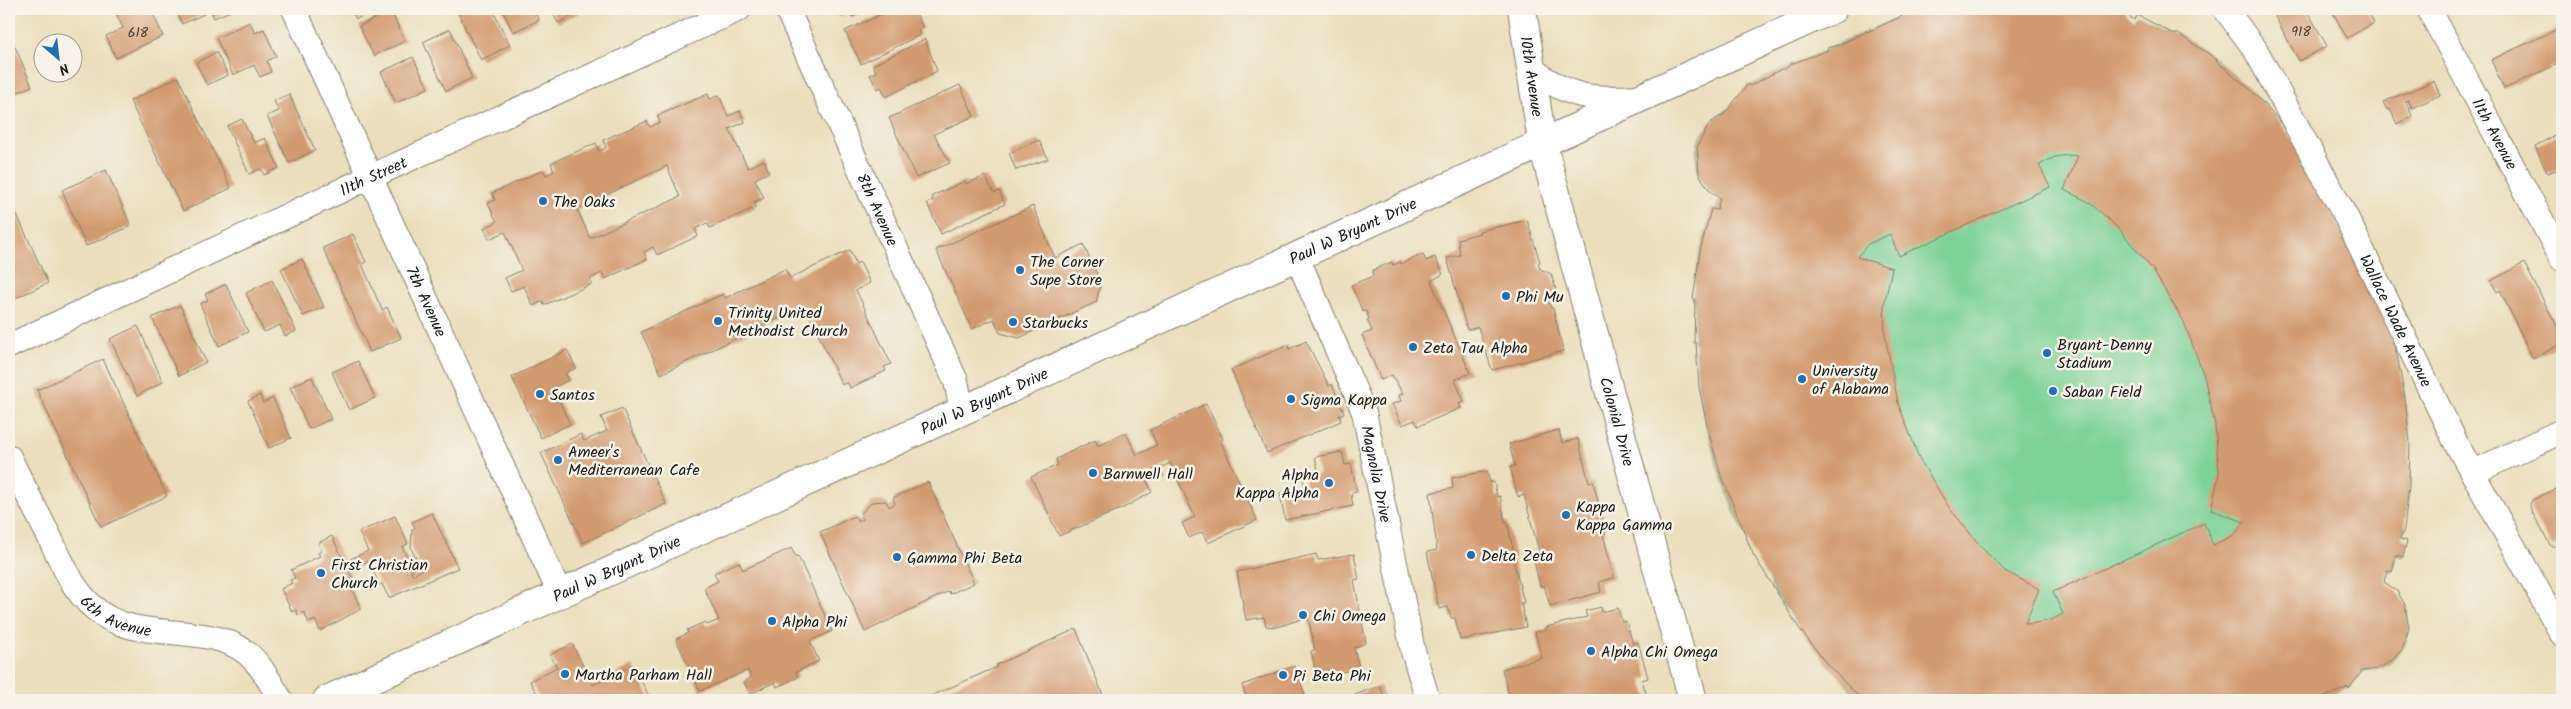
<svg xmlns="http://www.w3.org/2000/svg" width="2571" height="709" viewBox="0 0 2571 709" font-family="Kalam,sans-serif">
	<rect width="100%" height="100%" fill="#f7f3e8"/>
	<filter id="ink" filterUnits="userSpaceOnUse"><feTurbulence type="fractalNoise" baseFrequency=".02" numOctaves="2"/><feDisplacementMap in="SourceGraphic" scale="10" xChannelSelector="R" yChannelSelector="G"/><feConvolveMatrix kernelMatrix="1 2 1 2 8 2 1 2 1" color-interpolation-filters="sRGB"/></filter>
	<filter id="wash" filterUnits="userSpaceOnUse"><feTurbulence type="fractalNoise" baseFrequency=".0096" numOctaves="4" result="noise"/><feDisplacementMap in="SourceGraphic" scale="20" xChannelSelector="R" yChannelSelector="G"/><feGaussianBlur stdDeviation="1.12" result="paint"/><feColorMatrix in="noise" values="0 0 0 0 0 0 0 0 0 0 0 0 0 0 0 0 0 1.4 0 .05"/><feComposite in="paint" operator="in"/></filter>
	<g filter="url(#wash)">
		<rect width="100%" height="100%" fill="#ebdebc"/>
		<path fill="#7dd296" stroke="#4c7759" d="M1918 9H2124V14L2134 20 2137 15 2176 35 2177 33 2218 60 2217 61 2246 86 2279 121 2404 394 2410 481 2404 529 2400 539 2407 541 2403 557 2396 555 2392 572 2387 570 2384 582C2425 610 2413 668 2362 671L2349 689 2348 687 2318 700H1865L1853 692 1797 624 1775 592 1735 513 1718 468 1708 430 1699 387 1696 343H1694L1695 300 1693 299 1700 251 1720 199C1708 191 1699 179 1697 164 1690 121 1737 115 1748 84L1750 86 1783 68 1784 70 1790 65 1828 50 1827 48 1864 34 1866 30 1867 32 1902 16 1901 14Z"/>
		<g id="blocks">
			<path fill="#d29a70" fill-rule="evenodd" d="M114 9H151L163 36 116 58 106 36 123 28Z
				M175 9H203L206 13 182 24Z
				M210 9H235L214 18Z
				M351 9H378L356 19Z
				M456 9H492L510 45 481 60Z
				M502 9H534L539 20 513 32Z
				M551 9H587L558 23Z
				M601 9H614L603 14Z
				M837 9H870L852 17 849 13 841 17Z
				M893 9H914L923 28 918 30 920 35 861 64 845 31Z
				M1918 9H2124V14L2135 20 2137 15 2176 35 2177 33 2218 60 2216 61 2250 89 2279 121 2302 153 2383 313 2397 355 2405 398 2410 442 2409 486 2404 529 2400 539 2407 541 2403 557 2396 555 2392 572 2387 570 2384 582 2397 591 2405 605 2409 628 2402 650 2391 661 2377 669 2362 671 2349 689 2348 687 2318 700H1865L1857 695 1826 663 1799 628 1753 554 1720 472 1708 430 1699 387 1696 343H1694L1695 299H1693L1700 251 1711 209 1717 210 1720 198 1710 191 1699 174 1697 147 1709 124 1725 113 1748 84 1750 86 1783 68 1784 70 1791 64 1828 50 1827 48 1841 44 1864 33 1866 30 1867 32 1902 16 1901 14ZM2067 155 2078 156 2064 190 2089 202 2119 229 2153 270 2184 322 2204 376 2215 425 2219 474 2211 510 2245 522 2234 535 2213 545 2204 523 2053 592 2063 614 2051 620 2030 624 2025 623 2039 589 2005 571 1984 550 1950 509 1919 458 1898 403 1885 335 1884 306 1892 268 1857 257 1868 244 1890 234 1899 256 2050 187 2039 165 2055 157Z
				M2271 9H2306L2327 46 2299 61Z
				M2331 9H2366L2374 23 2347 38Z
				M391 11 405 41 374 56 359 26Z
				M250 22 255 33 264 29 276 56 267 61 271 72 260 77 254 65 233 75 216 38Z
				M2562 27V62L2504 89 2491 60Z
				M450 29 472 78 446 91 423 42Z
				M9 33 32 86 9 96Z
				M925 39 937 71 886 97 881 87 877 89 870 75 876 72 873 65Z
				M216 52 228 75 207 85 196 63Z
				M413 57 428 88 396 103 381 72Z
				M178 77 231 188 183 211 130 101Z
				M2434 81 2440 95 2412 108 2408 100 2405 101 2413 117 2397 124 2390 109 2387 110 2383 102Z
				M960 85 974 116 934 134 950 163 916 178 889 118Z
				M289 94 315 150 289 163 267 116 279 111 274 101Z
				M708 94 710 99 719 95 728 116 740 111 745 122 729 129 748 168 764 160 769 172 755 179 764 198 754 202 756 207 710 228 707 223 695 229 698 236 657 255 653 247 644 252 647 259 605 279 602 273 590 279 592 284 544 305 543 301 533 306 524 286 511 291 505 278 522 270 505 232 489 239 484 228 497 222 488 203 495 200 492 193 543 170 546 175 554 171 551 163 596 143 599 151 606 148 603 140 647 121 650 127 660 122 657 116ZM667 166 680 197 590 238 577 209Z
				M242 119 254 143 265 138 279 168 264 175 261 169 249 174 227 126Z
				M2562 132V168L2547 173 2535 146Z
				M1039 140 1048 159 1016 170 1009 153Z
				M106 170 131 226 86 246 62 190Z
				M985 176 994 193 999 191 1005 204 941 234 927 203 933 200 932 196 965 181 966 184Z
				M9 197 48 283 9 301Z
				M1033 206 1055 258 1083 244 1101 283 1096 302 1019 338 1000 333 994 319 972 329 936 250Z
				M1527 220 1540 262 1538 263 1540 269 1551 274 1556 290 1554 298 1549 302 1551 308H1553L1563 351 1492 370 1478 327 1467 330 1447 258 1460 255 1458 239 1480 233 1479 231Z
				M353 234 366 262 362 264 382 310 387 307 401 338 370 352 323 248Z
				M850 250 856 264 860 262 870 283 856 290 891 364 884 367 886 371 850 388 847 382 842 385 805 306 661 374 641 332 723 294 725 298 785 269 790 278Z
				M1423 254 1426 261 1435 257 1443 274 1431 281 1470 373 1455 380 1464 401 1459 403 1461 408 1418 426 1415 420 1402 425 1392 404 1401 401 1399 395 1403 394 1392 375 1381 380 1362 335 1372 331 1367 320 1369 319 1366 311 1363 312 1351 285 1373 276V270L1392 262 1393 265 1400 262 1401 264Z
				M302 259 324 307 303 316 281 269Z
				M2524 263 2562 336V343L2533 359 2500 290 2497 292 2491 281Z
				M272 280 296 331 285 336 280 325 264 332 246 293Z
				M226 284 248 332 219 346 200 304 208 300 205 294Z
				M180 305 206 362 179 376 152 318Z
				M138 326 163 382 137 396 110 339Z
				M1306 341 1329 386 1332 384 1344 413 1339 415 1341 421 1267 453 1231 370 1288 345 1289 349Z
				M567 350 576 368 565 373 569 380 553 388 570 424 541 438 512 377Z
				M103 359 167 496 101 527 37 390Z
				M358 361 375 398 349 410 332 372Z
				M312 377 331 419 309 429 290 387Z
				M260 395 263 403 273 398 291 438 269 448 248 401Z
				M1206 404 1223 439 1220 440 1257 520 1208 543 1202 532 1189 538 1182 523 1195 517 1170 463 1160 468 1164 476 1154 480 1150 472 1144 474 1152 492 1125 507 1059 536 1031 477 1058 465 1056 459 1095 440 1098 446 1126 433 1137 455 1157 445 1150 430Z
				M622 408 666 504 583 543 541 453 581 434 584 441 607 431 601 417Z
				M1559 430 1562 443 1578 439 1589 482 1593 481 1606 533 1603 534 1614 578 1599 582 1601 592 1550 606 1544 585 1540 586 1533 557 1540 555 1524 495 1518 497 1510 467 1515 466 1509 444Z
				M1342 452 1345 465 1351 464 1357 492 1351 493 1353 506 1285 520 1280 493 1305 487 1303 478 1319 474 1315 457Z
				M1487 471 1490 482H1494L1497 497 1500 496 1505 522 1507 521 1515 558 1513 559 1524 603H1521L1526 627 1460 640 1455 618H1451L1448 607 1439 609 1427 552 1437 550 1430 493 1453 488 1452 478Z
				M928 482 974 583 950 594 949 591 865 632 820 532 855 516 858 521 863 519 861 513 872 502 886 501 889 507 895 504 893 498Z
				M2562 486V543L2553 547 2550 545 2531 510 2530 504 2532 500Z
				M432 513 458 568 389 598 382 584 380 585 368 561 349 571 355 583 350 585 361 609 320 631 315 620 309 623 304 612 298 615 296 610 292 612 281 589 292 583 290 580 295 578 291 570 320 556 318 553 322 551 318 543 332 536 344 562 368 551 359 532 395 516 408 544 402 547 413 570 411 571 413 575 422 570 411 548 412 530 415 528 412 522Z
				M791 548 796 557 798 556 832 631 810 641 819 661 796 672 798 677 777 687 775 682 750 694 744 682 751 678 748 670 700 691 676 639 688 633 687 630 705 622 707 625 719 620 704 588 718 581 714 573 739 562 743 570Z
				M1316 554 1318 560 1354 554 1359 579 1354 580 1366 643 1354 648 1359 668 1317 678 1311 651 1315 650 1308 617 1277 627 1266 626 1264 617 1246 620 1237 572Z
				M1601 607 1602 612 1618 608 1622 622 1626 621 1633 644 1638 642 1648 678 1642 680 1648 700H1510L1502 669 1542 658 1535 632 1546 630V627L1587 617 1585 611Z
				M1076 629 1105 700H922L997 667 996 665Z
				M572 644 593 685 633 665 651 700H540L530 681 557 667 550 655Z
				M1294 666 1307 700H1247L1242 685Z
				M1380 686 1385 700H1340Z"/>
		</g>
	</g>
	<g filter="url(#ink)">
		<use href="#blocks" fill-opacity="0" stroke="#847d6c" stroke-width="1"/>
		<g fill="none" stroke-linecap="round" stroke-linejoin="round">
			<defs>
				<g id="street">
					<path id="s1" d="M294 9 560 594"/>
					<path id="s2" d="M787 9 956 381 962 411"/>
					<path id="s3" d="M2225 9 2255 49 2347 219 2456 443 2562 634"/>
					<path id="s4" d="M2429 9 2562 259"/>
					<path d="M1531 68C1567 98 1592 100 1638 97"/>
					<path id="s5" d="M1297 257 1364 412 1413 651 1428 700"/>
					<path id="s6" d="M9 346 370 177 739 9"/>
					<path id="s7" d="M9 457C22 484 36 511 50 538 62 563 73 590 94 608 137 648 218 616 256 662 266 673 273 688 281 700"/>
					<path d="M2474 472 2562 431"/>
				</g>
				<g id="secondary">
					<path id="s8" d="M1522 9 1542 142 1693 700"/>
					<path id="s9" d="M327 700 962 411 1833 9"/>
				</g>
			</defs>
			<use href="#street" stroke="#847d6c" stroke-width="26"/>
			<use href="#secondary" stroke="#847d6c" stroke-width="30"/>
			<use href="#street" stroke="#fff" stroke-width="24"/>
			<use href="#secondary" stroke="#fff" stroke-width="28"/>
		</g>
	</g>
	<g fill="#1f6fb2" stroke="#f7f3e8" stroke-width="2">
		<circle cx="543" cy="201" r="5"/>
		<circle cx="1020" cy="270" r="5"/>
		<circle cx="1506" cy="296" r="5"/>
		<circle cx="718" cy="321" r="5"/>
		<circle cx="1013" cy="322" r="5"/>
		<circle cx="1413" cy="347" r="5"/>
		<circle cx="2047" cy="353" r="5"/>
		<circle cx="1802" cy="379" r="5"/>
		<circle cx="2053" cy="391" r="5"/>
		<circle cx="540" cy="394" r="5"/>
		<circle cx="1291" cy="399" r="5"/>
		<circle cx="558" cy="460" r="5"/>
		<circle cx="1093" cy="473" r="5"/>
		<circle cx="1329" cy="483" r="5"/>
		<circle cx="1566" cy="515" r="5"/>
		<circle cx="1471" cy="555" r="5"/>
		<circle cx="897" cy="557" r="5"/>
		<circle cx="321" cy="573" r="5"/>
		<circle cx="1303" cy="615" r="5"/>
		<circle cx="772" cy="621" r="5"/>
		<circle cx="1591" cy="651" r="5"/>
		<circle cx="565" cy="674" r="5"/>
		<circle cx="1283" cy="675" r="5"/>
	</g>
	<g text-anchor="middle" stroke-width="5" stroke-linejoin="round" paint-order="stroke">
		<g font-size="14" fill="#4a3c31">
			<text x="2301" y="36">918</text>
			<text x="138" y="37">618</text>
		</g>
		<g font-size="16" fill="#1c1c1c" stroke="#f7f3e8">
			<text dy="6" stroke="none"><textPath href="#s8" startOffset="68">10th Avenue</textPath></text>
			<text dy="6" stroke="none"><textPath href="#s4" startOffset="141">11th Avenue</textPath></text>
			<text dy="6" stroke="none"><textPath href="#s6" startOffset="402">11th Street</textPath></text>
			<text dy="6" stroke="none"><textPath href="#s2" startOffset="220">8th Avenue</textPath></text>
			<text dy="6" stroke="none"><textPath href="#s9" startOffset="1128">Paul W Bryant Drive</textPath></text>
			<text dy="6" stroke="none"><textPath href="#s1" startOffset="321">7th Avenue</textPath></text>
			<text dy="6" stroke="none"><textPath href="#s3" startOffset="356">Wallace Wade Avenue</textPath></text>
			<text dy="6" stroke="none"><textPath href="#s9" startOffset="722">Paul W Bryant Drive</textPath></text>
			<text dy="6" stroke="none"><textPath href="#s8" startOffset="424">Colonial Drive</textPath></text>
			<text dy="6" stroke="none"><textPath href="#s5" startOffset="232">Magnolia Drive</textPath></text>
			<text dy="6" stroke="none"><textPath href="#s9" startOffset="318">Paul W Bryant Drive</textPath></text>
			<text dy="6" stroke="none"><textPath href="#s7" startOffset="198">6th Avenue</textPath></text>
		</g>
		<g font-size="16" fill="#1c1c1c" stroke="#f7f3e8" text-anchor="start">
			<text x="553" y="207">The Oaks</text>
			<text x="1030" y="267">The Corner<tspan x="1030" dy="18">Supe Store</tspan></text>
			<text x="1516" y="302">Phi Mu</text>
			<text x="728" y="318">Trinity United<tspan x="728" dy="18">Methodist Church</tspan></text>
			<text x="1023" y="328">Starbucks</text>
			<text x="2057" y="350">Bryant-Denny<tspan x="2057" dy="18">Stadium</tspan></text>
			<text x="1423" y="353">Zeta Tau Alpha</text>
			<text x="1812" y="376">University<tspan x="1812" dy="18">of Alabama</tspan></text>
			<text x="2063" y="397">Saban Field</text>
			<text x="550" y="400">Santos</text>
			<text x="1301" y="405">Sigma Kappa</text>
			<text x="568" y="457">Ameer's<tspan x="568" dy="18">Mediterranean Cafe</tspan></text>
			<text x="1103" y="479">Barnwell Hall</text>
			<text x="1319" y="480" text-anchor="end">Alpha<tspan x="1319" dy="18">Kappa Alpha</tspan></text>
			<text x="1576" y="512">Kappa<tspan x="1576" dy="18">Kappa Gamma</tspan></text>
			<text x="1481" y="561">Delta Zeta</text>
			<text x="907" y="563">Gamma Phi Beta</text>
			<text x="331" y="570">First Christian<tspan x="331" dy="18">Church</tspan></text>
			<text x="1313" y="621">Chi Omega</text>
			<text x="782" y="627">Alpha Phi</text>
			<text x="1601" y="657">Alpha Chi Omega</text>
			<text x="575" y="680">Martha Parham Hall</text>
			<text x="1293" y="681">Pi Beta Phi</text>
		</g>
	</g>
	<rect width="2571" height="709" fill="none" stroke="#f7f3e8" stroke-width="30"/>
	<g transform="translate(58 58) rotate(152)"><circle r="24" fill="#f7f3e8" stroke="#9f9d96"/>
	<path d="M0-4L9 19L0 12L-9 19Z" fill="#1f6fb2"/>
	<text y="-8" font-size="14" font-weight="bold" text-anchor="middle" fill="#1c1c1c">N</text>
	</g>
</svg>
